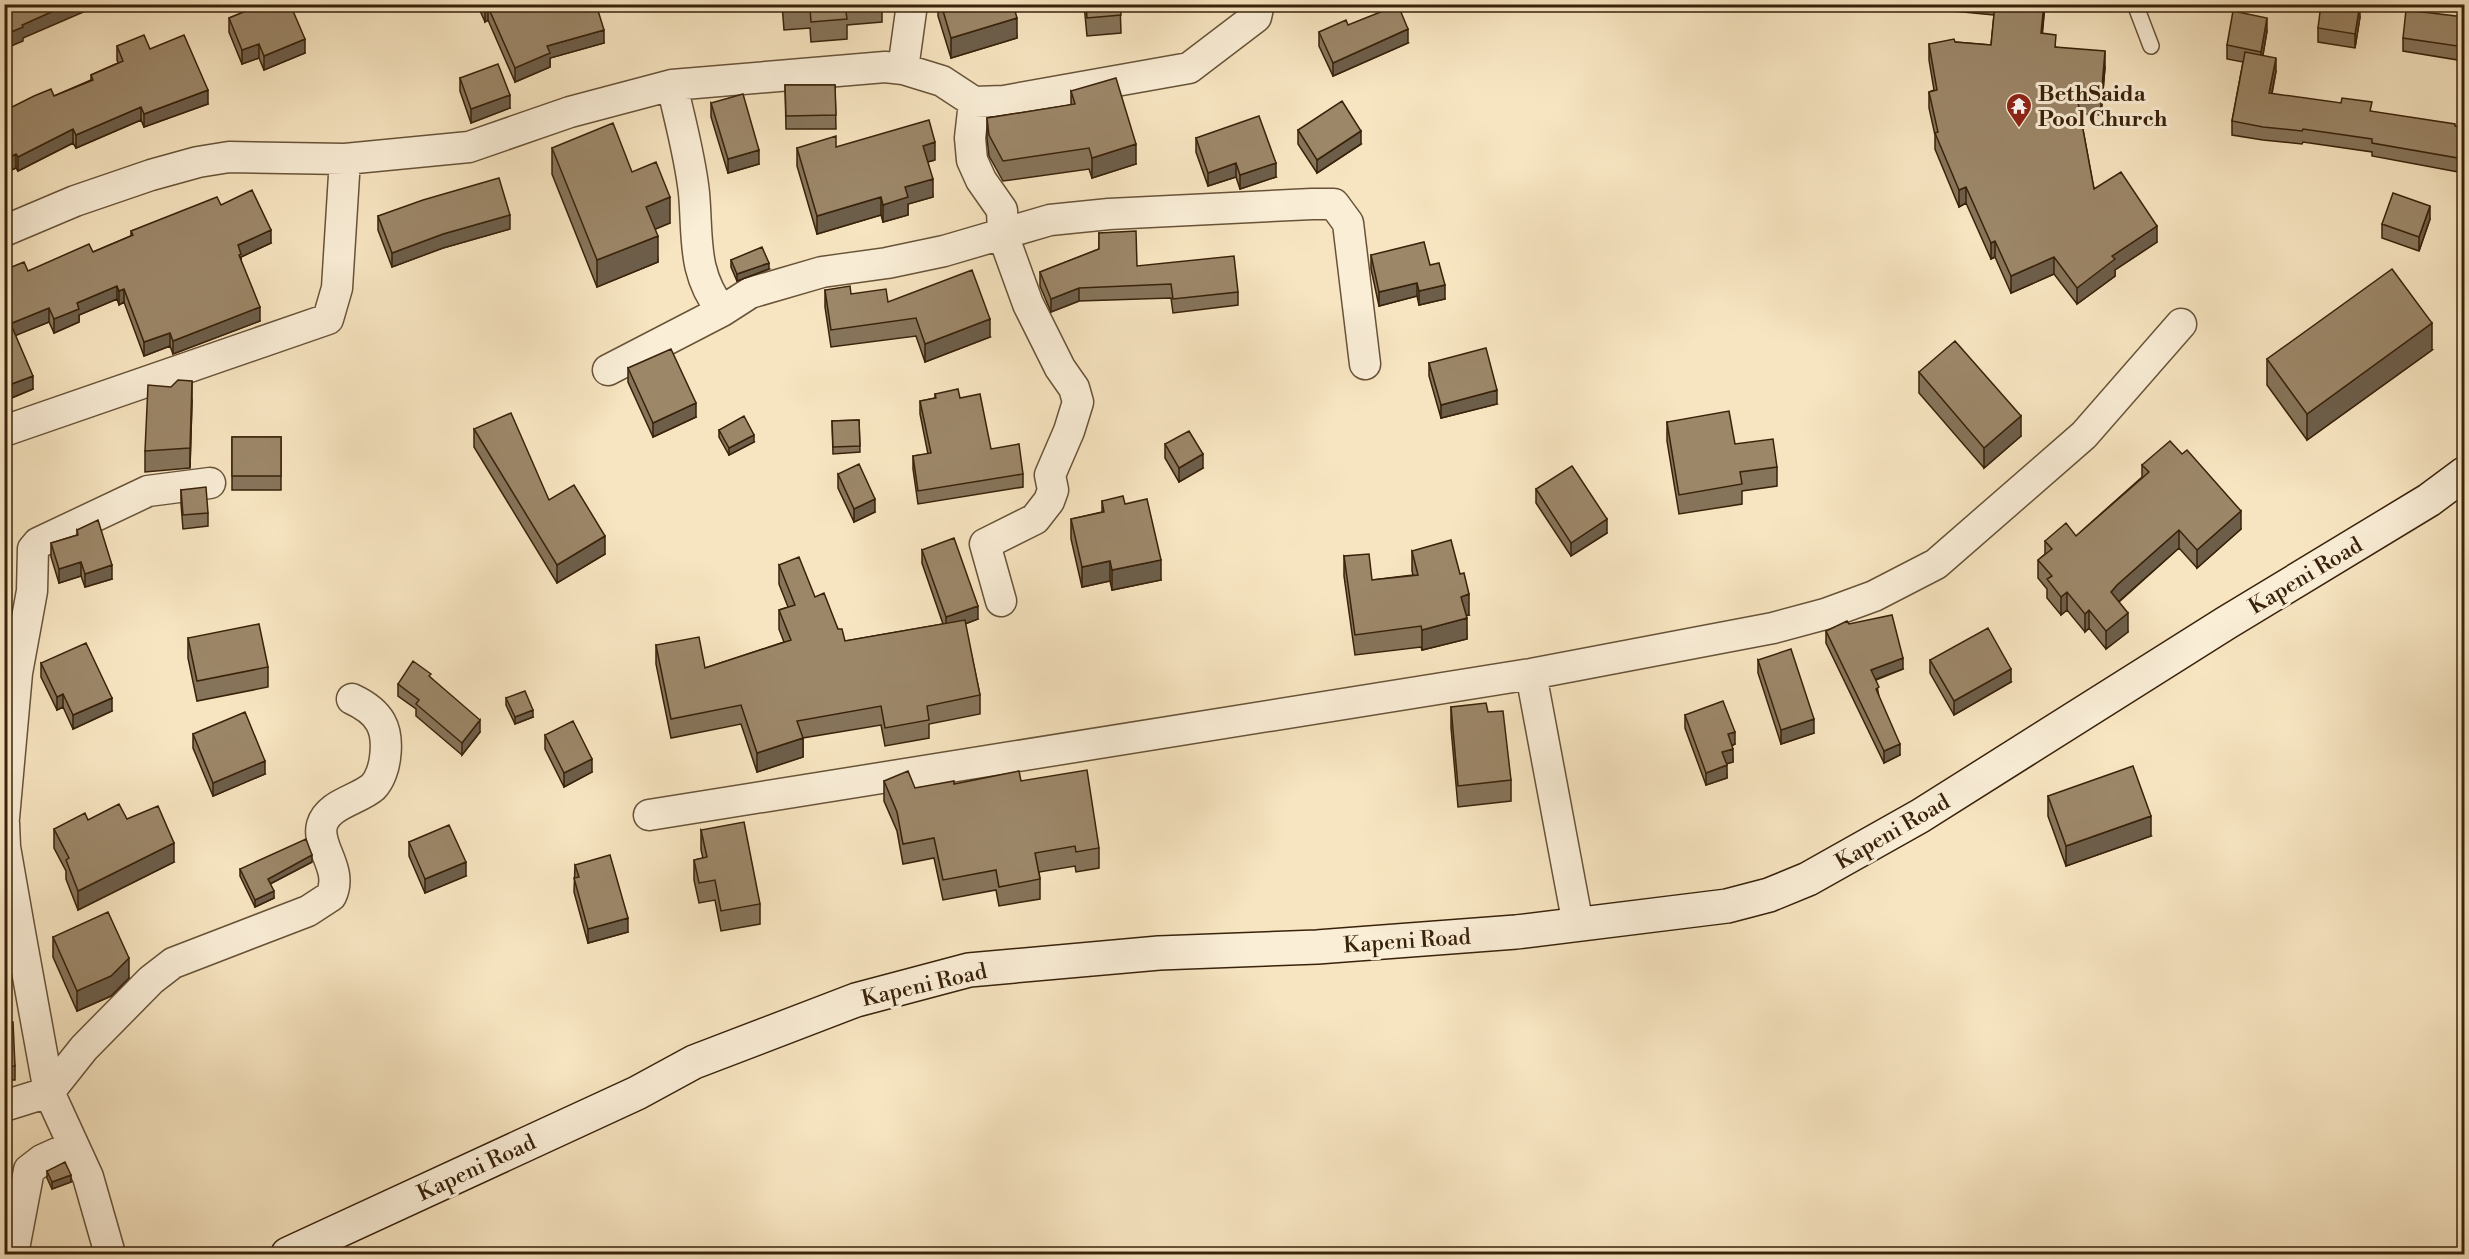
<svg xmlns="http://www.w3.org/2000/svg" width="2469" height="1259" viewBox="0 0 2469 1259" font-family="'Libre Bodoni',serif">
	<rect width="100%" height="100%" fill="#f7e5c1"/>
	<filter id="stains"><feTurbulence type="fractalNoise" baseFrequency=".00333" numOctaves="4"/><feColorMatrix values="0 0 0 0 .2 0 0 0 0 .09 0 0 0 0 .02 0 0 0 .5 -.17"/></filter>
	<radialGradient id="worn" r=".72"><stop offset=".6" stop-color="#630" stop-opacity="0"/><stop offset="1" stop-color="#630" stop-opacity=".3"/></radialGradient>
	<g fill="none" stroke-linecap="round" stroke-linejoin="round">
		<defs>
			<path id="service" d="M2135 4 2151 46"/>
			<path id="minor" d="M903 69 912 4
				M672 85C680 121 690 156 694 193 698 238 692 273 722 311
				M974 102 970 138 972 160 981 180 1002 210 1003 235 1028 304 1060 368 1074 388 1078 402 1069 431 1050 475 1053 490 1049 501 1035 519 985 544 1001 601
				M4 231 75 201 151 175 198 162 229 157 345 159 469 147 570 112 672 85 885 67 903 69 942 81 974 102 1004 101 1189 68 1256 17 1259 4
				M608 370 722 311 750 293 822 272 887 263 944 251 1050 220 1109 214 1312 204H1334L1348 223 1365 364
				M4 431 328 319 337 288 345 159
				M1531 674 1578 925
				M649 815 1531 674 1773 628 1825 614 1874 596 1936 564 2084 435 2181 324
				M4 818 17 673 32 591 33 549 38 543 148 491 210 483
				M4 823 5 847 19 927 49 1092 88 1177 110 1254
				M4 1106 49 1092 84 1048 151 980 173 963 308 911 331 896C344 869 316 847 322 825 328 804 358 800 373 787 380 780 384 767 385 758 389 728 380 712 352 699
				M13 1254 29 1170 42 1160 73 1146"/>
			<path id="secondary" d="M288 1254 637 1093 694 1062 856 1000 969 970 1159 953 1317 947 1516 932 1727 906 1769 895 1808 879 1920 816 2226 623 2429 500 2464 474"/>
		</defs>
		<use href="#service" stroke="#685338" stroke-width="18"/>
		<use href="#minor" stroke="#685338" stroke-width="33"/>
		<use href="#secondary" stroke="#39220a" stroke-width="36"/>
		<use href="#service" stroke="#faeed7" stroke-width="15"/>
		<use href="#minor" stroke="#faeed7" stroke-width="30"/>
		<use href="#secondary" stroke="#faeed7" stroke-width="33"/>
	</g>
	<path fill="#86745a" stroke="#39220a" stroke-width="1.5" d="M239 4H272L305 53 264 70 259 58 242 64 229 32V18L242 13Z
		M477 4H596L604 43 550 58V67L515 82 488 20 485 22Z
		M782 4H882V22L847 25V39L811 42 810 28 784 30Z
		M938 4H1013L1017 38 951 58 938 16Z
		M1084 4H1120L1121 33 1087 36Z
		M1943 4H2045L2042 34 2056 47 2105 67 2101 115 2080 114 2094 189 2157 242 2115 270V276L2077 304 2054 274 2011 293 1995 257 1991 259 1966 203 1959 207 1935 149V135L1929 108V92L1934 90 1929 60V44L1955 42 1991 45 1994 15 1943 10Z
		M2360 17 2355 48 2318 42V28Z
		M2464 17V61L2403 51V38Z
		M1348 25 1408 43 1333 76 1319 46V32Z
		M2267 31 2263 55 2276 71 2272 94 2464 128V173L2372 156V152L2303 142 2302 144 2263 140 2232 135V121L2243 62 2227 59V45Z
		M117 46 150 49 208 104 144 127 141 120 76 148 73 143 18 171 16 168 4 173V111L54 96 91 80V75L118 63 117 60Z
		M460 78 510 108 471 123 460 91Z
		M785 85H835L836 129H786Z
		M1071 91 1136 164 1092 178 1089 169 1003 181 989 156 987 138V118L1071 105Z
		M711 103 759 164 728 173 711 117Z
		M1298 130 1361 144 1317 173 1298 144Z
		M1196 138 1276 177 1240 189 1236 177 1208 186 1196 152Z
		M836 147 935 160 928 162 933 197 908 204V215L883 222 881 215 817 234 797 166V148Z
		M552 148 632 172 670 223 655 229 658 262 597 287 552 174Z
		M221 205 271 243 241 257V261L260 321 173 354 170 346 144 356 124 302 119 305 117 299 79 315V322L54 333 49 322 15 335 33 389 9 399 4 390V270L28 271 93 252 131 236V231Z
		M378 216 510 229 443 248 392 267 378 230Z
		M2430 219 2419 251 2382 238V224Z
		M1099 233 1137 266 1238 292V305L1173 313 1171 298 1079 301 1051 312 1040 286V272L1099 249Z
		M1371 255 1430 265 1445 299 1419 305 1417 296 1379 306 1371 269Z
		M731 260 769 269 737 281 731 267Z
		M825 290 851 294 888 302 990 337 925 362 916 336 831 347 825 307Z
		M2432 350 2307 440 2267 385V359Z
		M1429 363 1497 404 1441 418 1429 376Z
		M628 368 696 417 653 437 628 382Z
		M1919 372 2021 436 1984 468 1919 393Z
		M935 394 960 398 991 449 1023 474V487L918 504 913 469V456L928 454 920 414V401L935 398Z
		M192 401 190 468 145 472V451Z
		M859 420 860 452 833 454 832 421Z
		M1667 422 1735 444 1777 467V486L1742 491V504L1679 514 1667 441Z
		M474 429 549 500 605 554 557 583 474 447Z
		M719 430 754 442 729 455 719 437Z
		M232 437H281V490H232Z
		M1165 444 1203 468 1179 482 1165 458Z
		M2142 465 2241 529 2197 568 2179 548 2119 602 2128 632 2106 649 2089 628 2085 632 2067 610 2061 615 2047 598V589L2038 578V560L2045 554V541L2076 536 2142 477Z
		M838 474 875 512 854 522 838 488Z
		M1536 489 1607 533 1571 556 1536 503Z
		M181 490 208 513V526L183 529 181 504Z
		M1102 501 1125 504 1161 580 1112 590 1110 581 1082 587 1071 539V519L1102 512Z
		M77 530 112 579 85 587 81 576 59 583 51 557V543L77 535Z
		M922 550 978 619 965 624 980 695V714L929 724V738L885 746 881 725 803 738V757L757 772 741 724 671 738 656 664V645L705 668 784 642 779 629V610L788 607 779 584V565L815 597 838 629 845 641 943 624 922 563Z
		M1412 551 1469 615H1466L1467 639 1422 650 1421 647 1355 655 1344 576V556L1372 580 1413 575 1412 571Z
		M1849 624 1903 669 1876 680 1879 697 1900 755 1884 763 1826 643V631Z
		M188 638 268 667V687L197 701 188 658Z
		M1758 660 1814 733 1781 744 1758 673Z
		M1930 660 2011 682 1954 715 1930 673Z
		M41 663 112 711 73 729 63 707 57 710 41 677Z
		M431 678 480 732 462 755 416 716V709L398 696V684Z
		M506 698 533 717 515 724 506 705Z
		M1451 707 1488 712 1511 780V801L1458 807 1451 728Z
		M1685 715 1735 744 1732 746 1733 762 1726 764 1727 778 1706 785 1685 728Z
		M193 734 265 774 213 796 193 748Z
		M545 735 592 772 564 787 545 749Z
		M884 781 915 788 954 784 1021 781 1099 848V868L1076 872 1075 866 1039 872 1040 879V899L999 906 996 890 943 900 934 858 903 864 897 831 884 801Z
		M2048 796 2151 836 2066 866 2048 816Z
		M88 820 174 862 78 910 66 879V871L54 848V829Z
		M701 830 760 904V924L721 931 715 900 699 903 694 880V860L703 858 701 850Z
		M409 842 466 876 425 893 409 856Z
		M312 862 270 884 274 898 255 907 240 876V869Z
		M575 865 628 932 588 943 574 892Z
		M53 937 129 978 111 996 77 1011 53 957Z
		M4 1023 15 1066V1080H4Z
		M47 1171 71 1182 52 1189 47 1178Z"/>
	<path fill="#6d5e4a" stroke="#39220a" stroke-width="1.5" d="M69 4H95V7L23 38V41L4 49V35L22 25Z
		M96 4H108L96 10Z
		M2044 4H2045L2041 50V33Z
		M2360 4V17L2355 48V34Z
		M488 7V20L485 22V8Z
		M1017 18V38L951 58V38Z
		M2267 18V31L2261 66V52Z
		M1408 29V43L1333 76V63Z
		M604 30V43L550 58V67L515 82V68L547 46Z
		M305 39V53L264 70V56Z
		M259 44V58L242 64V50Z
		M2105 51V67L2101 115V99Z
		M2276 58V71L2269 107V93Z
		M208 90V104L144 127V114Z
		M510 95V108L471 123V109Z
		M141 107V120L76 148V135Z
		M73 129V143L18 171V157Z
		M1361 131V144L1317 173V160Z
		M935 142V160L923 163V146Z
		M1136 144V164L1092 178V158Z
		M759 150V164L728 173V159Z
		M16 154V168L4 173V160Z
		M1236 163V177L1208 186V173Z
		M1276 163V177L1240 189V175Z
		M933 179V197L908 204V215L883 222V205L905 187Z
		M1966 187V203L1959 207V190Z
		M670 197V223L646 233V207Z
		M881 197V215L817 234V216Z
		M2430 206V219L2419 251V237Z
		M510 215V229L443 248 392 267V253L443 234Z
		M2157 226V242L2115 270V276L2077 304V288L2112 256Z
		M271 230V243L241 257V267L239 268 238 245Z
		M658 236V262L597 287V260Z
		M1995 241V257L1991 259V243Z
		M2054 257V274L2011 293V276Z
		M769 263V269L737 281V274Z
		M1417 283V296L1379 306V292Z
		M1445 285V299L1419 305V291Z
		M117 286V299L79 315V322L54 333V319L77 303Z
		M1079 288V301L1051 312V299Z
		M124 289V302L119 305V291Z
		M260 307V321L173 354V341Z
		M49 308V322L12 337V340V323Z
		M990 319V337L925 362V344Z
		M2432 323V350L2307 440V414Z
		M170 333V346L144 356V342Z
		M33 376V389L9 399V385Z
		M192 381V401L190 468V448Z
		M1497 390V404L1441 418V405Z
		M696 403V417L653 437V423Z
		M2021 416V436L1984 468V448Z
		M754 435V442L729 455V448Z
		M1203 454V468L1179 482V468Z
		M875 499V512L854 522V509Z
		M2241 511V529L2197 568V550Z
		M1607 519V533L1571 556V543Z
		M2179 530V548L2117 603 2111 592 2117 585Z
		M605 536V554L557 583V565Z
		M1161 560V580L1112 590V570Z
		M1110 561V581L1082 587V567Z
		M81 562V576L59 583V569Z
		M112 565V579L85 587V574Z
		M2067 592V610L2061 615V597Z
		M1469 594V615L1461 617V597Z
		M978 606V619L946 631V617Z
		M2089 610V628L2085 632V614Z
		M2128 613V632L2106 649V631Z
		M1467 618V639L1422 650V630Z
		M1903 658V669L1871 681V670Z
		M2011 669V682L1954 715V701Z
		M63 694V707L57 710V697Z
		M112 698V711L73 729V715Z
		M533 710V717L515 724V717Z
		M1814 719V733L1781 744V730Z
		M480 720V732L462 755V743Z
		M1735 732V744L1728 747V734Z
		M803 738V757L757 772V753Z
		M1900 744V755L1884 763V751Z
		M1733 749V762L1722 765V752Z
		M592 759V772L564 787V773Z
		M265 761V774L213 796V783Z
		M1727 765V778L1706 785V773Z
		M2151 816V836L2066 866V846Z
		M174 843V862L78 910V891Z
		M312 855V862L268 885V879Z
		M466 862V876L425 893V879Z
		M274 891V898L255 907V900Z
		M628 918V932L588 943V929Z
		M129 958V978L111 996 77 1011V991Z
		M9 1167V1181L8 1187 4 1188V1175Z
		M71 1175V1182L52 1189V1182Z"/>
	<path fill="#9c8769" stroke="#39220a" stroke-width="1.5" d="M4 4H69L22 25 23 27 4 35Z
		M244 4H290L305 39 264 56 259 44 242 50 229 18 246 11Z
		M483 4H596L604 30 547 46 550 53 515 68 488 7 485 8Z
		M783 4H851L845 5 847 19 811 22 810 8 784 10Z
		M941 4H1013L1017 18 951 38Z
		M1086 4H1120L1121 15 1087 18Z
		M1995 4H2044L2041 33 2056 35 2055 47 2105 51 2101 99 2077 97 2094 189 2121 172 2157 226 2112 256 2115 259 2077 288 2054 257 2011 276 1995 241 1991 243 1966 187 1959 190 1935 133 1938 132 1929 92 1937 90 1929 44 1954 39 1955 42 1991 45Z
		M2321 4H2360L2355 34 2318 28Z
		M1398 5 1408 29 1333 63 1319 32 1346 20 1348 25Z
		M2406 10 2464 17V47L2403 38Z
		M2233 11 2267 18 2261 52 2227 45Z
		M144 35 150 49 184 35 208 90 144 114 141 107 76 135 73 129 18 157 16 154 4 160V111L34 96 51 89 54 96 93 80 91 75 123 61 117 46Z
		M2245 52 2276 58 2269 93 2341 103 2342 98 2372 102 2370 111 2455 124V126L2464 128V159L2372 143V139L2303 129 2302 131 2263 127 2232 121Z
		M498 64 510 95 471 109 460 78Z
		M1116 78 1136 144 1092 158 1089 148 1003 161 989 135 987 118 1075 104 1071 91Z
		M785 85H835L836 115 786 116Z
		M743 94 759 150 728 159 711 103Z
		M1342 101 1361 131 1317 160 1298 130Z
		M1259 116 1276 163 1240 175 1236 163 1208 173 1196 138Z
		M929 120 935 142 923 146 933 179 905 187 908 197 883 205 881 197 817 216 797 148 836 136V147Z
		M613 123 632 172 656 162 670 197 646 207 658 236 597 260 552 148Z
		M499 178 510 215 443 234 392 253 378 216 423 200Z
		M252 190 271 230 238 245 241 254 239 255 260 307 173 341 170 333 144 342 124 289 119 291 117 286 77 303 79 309 54 319 49 308 12 323V327L33 376 9 385 4 376V270L24 262 28 271 89 244 93 252 133 235 131 231 217 197 221 205Z
		M2393 193 2430 206 2419 237 2382 224Z
		M1136 231 1137 266 1234 256 1238 292 1173 299 1171 284 1079 288 1051 299 1040 272 1099 249V233Z
		M1424 242 1430 265 1439 263 1445 285 1419 291 1417 283 1379 292 1371 255Z
		M762 247 769 263 737 274 731 260Z
		M2392 269 2432 323 2307 414 2267 359Z
		M972 270 990 319 925 344 916 318 831 330 825 290 850 286 851 294 886 289 888 302Z
		M1955 341 2021 416 1984 448 1919 372Z
		M1486 348 1497 390 1441 405 1429 363Z
		M671 349 696 403 653 423 628 368Z
		M178 380 192 381 190 448 145 451 148 385 171 387Z
		M958 389 960 398 980 394 991 449 1019 444 1023 474 918 491 913 456 931 453 920 401 936 398 935 394Z
		M1729 411 1735 444 1773 439 1777 467 1740 472 1742 484 1679 495 1667 422Z
		M511 413 549 500 574 485 605 536 557 565 474 429Z
		M744 416 754 435 729 448 719 430Z
		M859 420 860 446 833 447 832 421Z
		M1189 431 1203 454 1179 468 1165 444Z
		M232 437H281V476H232Z
		M2170 441 2182 454 2187 450 2241 511 2197 550 2179 530 2117 585 2111 592 2128 613 2106 631 2089 610 2085 614 2067 592 2061 597 2047 579 2052 576 2038 560 2052 549 2045 541 2066 523 2076 536 2149 472 2142 465Z
		M859 464 875 499 854 509 838 474Z
		M1572 466 1607 519 1571 543 1536 489Z
		M206 487 208 513 183 515 181 490Z
		M1123 496 1125 504 1147 499 1161 560 1112 570 1110 561 1082 567 1071 519 1104 512 1102 501Z
		M98 520 112 565 85 574 81 562 59 569 51 543 78 535 77 530Z
		M954 538 978 606 946 617 922 550Z
		M1451 540 1460 574 1464 573 1469 594 1461 597 1467 618 1422 630 1421 626 1355 635 1344 556 1369 554 1372 580 1418 575 1412 551Z
		M799 557 815 597 824 593 838 629H842L845 641 965 620 980 695 927 706 929 720 885 728 881 706 797 721 803 738 757 753 741 705 671 719 656 645 699 637 705 668 791 640 779 610 795 605 779 565Z
		M1892 615 1903 658 1871 670 1879 687 1876 689 1900 744 1884 751 1826 631 1847 621 1849 624Z
		M259 624 268 667 197 681 188 638Z
		M1988 628 2011 669 1954 701 1930 660Z
		M86 643 112 698 73 715 63 694 57 697 41 663Z
		M1791 649 1814 719 1781 730 1758 660Z
		M413 661 431 674 429 676 480 720 462 743 416 704 419 700 398 684Z
		M525 691 533 710 515 717 506 698Z
		M1723 701 1735 732 1728 734 1733 749 1722 752 1727 765 1706 773 1685 715Z
		M1486 703 1488 712 1503 711 1511 780 1458 786 1451 707Z
		M245 712 265 761 213 783 193 734Z
		M573 721 592 759 564 773 545 735Z
		M2133 766 2151 816 2066 846 2048 796Z
		M1087 770 1099 848 1076 852 1075 846 1035 853 1040 879 999 887 996 870 943 880 934 838 903 844 897 812 884 781 908 771 915 788 954 781V784L1019 771 1021 781Z
		M119 804 127 819 158 806 174 843 78 891 66 860 69 858 54 829 85 813 88 820Z
		M744 822 760 904 721 911 715 880 699 883 694 860 707 857 701 830Z
		M449 825 466 862 425 879 409 842Z
		M306 839 312 855 268 879 274 891 255 900 240 869Z
		M610 855 628 918 588 929 574 878 579 877 575 865Z
		M108 912 129 958 111 976 77 991 53 937Z
		M13 1022 15 1066 4 1067V1023Z
		M4 1153 9 1167 8 1174 4 1175Z
		M65 1162 71 1175 52 1182 47 1171Z"/>
	<defs>
		<symbol id="temple-pin" viewBox="-11 -11 22 30"><path d="M0 17L-7.5 6A9.5 9.5 0 1 1 7.5 6Z" fill="#8f2418" stroke="#faeed7"/><path d="M0-6L5-2H3V0L6.5 2.5H4V6H1.5V3h-3V6H-4V2.5H-6.5L-3 0V-2H-5Z" fill="#fff"/></symbol>
	</defs>
	<g fill-rule="evenodd">
		<use href="#temple-pin" x="2004" y="91" width="30" height="40"/>
	</g>
	<g text-anchor="middle" stroke-width="6" stroke-linejoin="round" paint-order="stroke">
		<g font-size="22" font-weight="bold" fill="#39220a" stroke="#faeed7" text-anchor="start">
			<text x="2038" y="101">BethSaida<tspan x="2038" dy="25">Pool Church</tspan></text>
		</g>
		<g font-size="22" fill="#39220a" stroke="#faeed7">
			<text transform="translate(2305 575) rotate(-31)" y="8">Kapeni Road</text>
			<text transform="translate(1892 831) rotate(-30)" y="8">Kapeni Road</text>
			<text transform="translate(1407 940) rotate(-4)" y="8">Kapeni Road</text>
			<text transform="translate(924 984) rotate(-13)" y="8">Kapeni Road</text>
			<text transform="translate(476 1167) rotate(-25)" y="8">Kapeni Road</text>
		</g>
	</g>
	<rect width="2469" height="1259" fill="none" stroke="#f7e5c1" stroke-width="24"/>
	<rect x="6" y="6" width="2457" height="1247" fill="none" stroke="#39220a" stroke-width="3"/>
	<rect x="12" y="12" width="2445" height="1235" fill="none" stroke="#39220a" stroke-width="1.5"/>
	<rect width="100%" height="100%" filter="url(#stains)"/>
	<rect width="100%" height="100%" fill="url(#worn)"/>
</svg>
